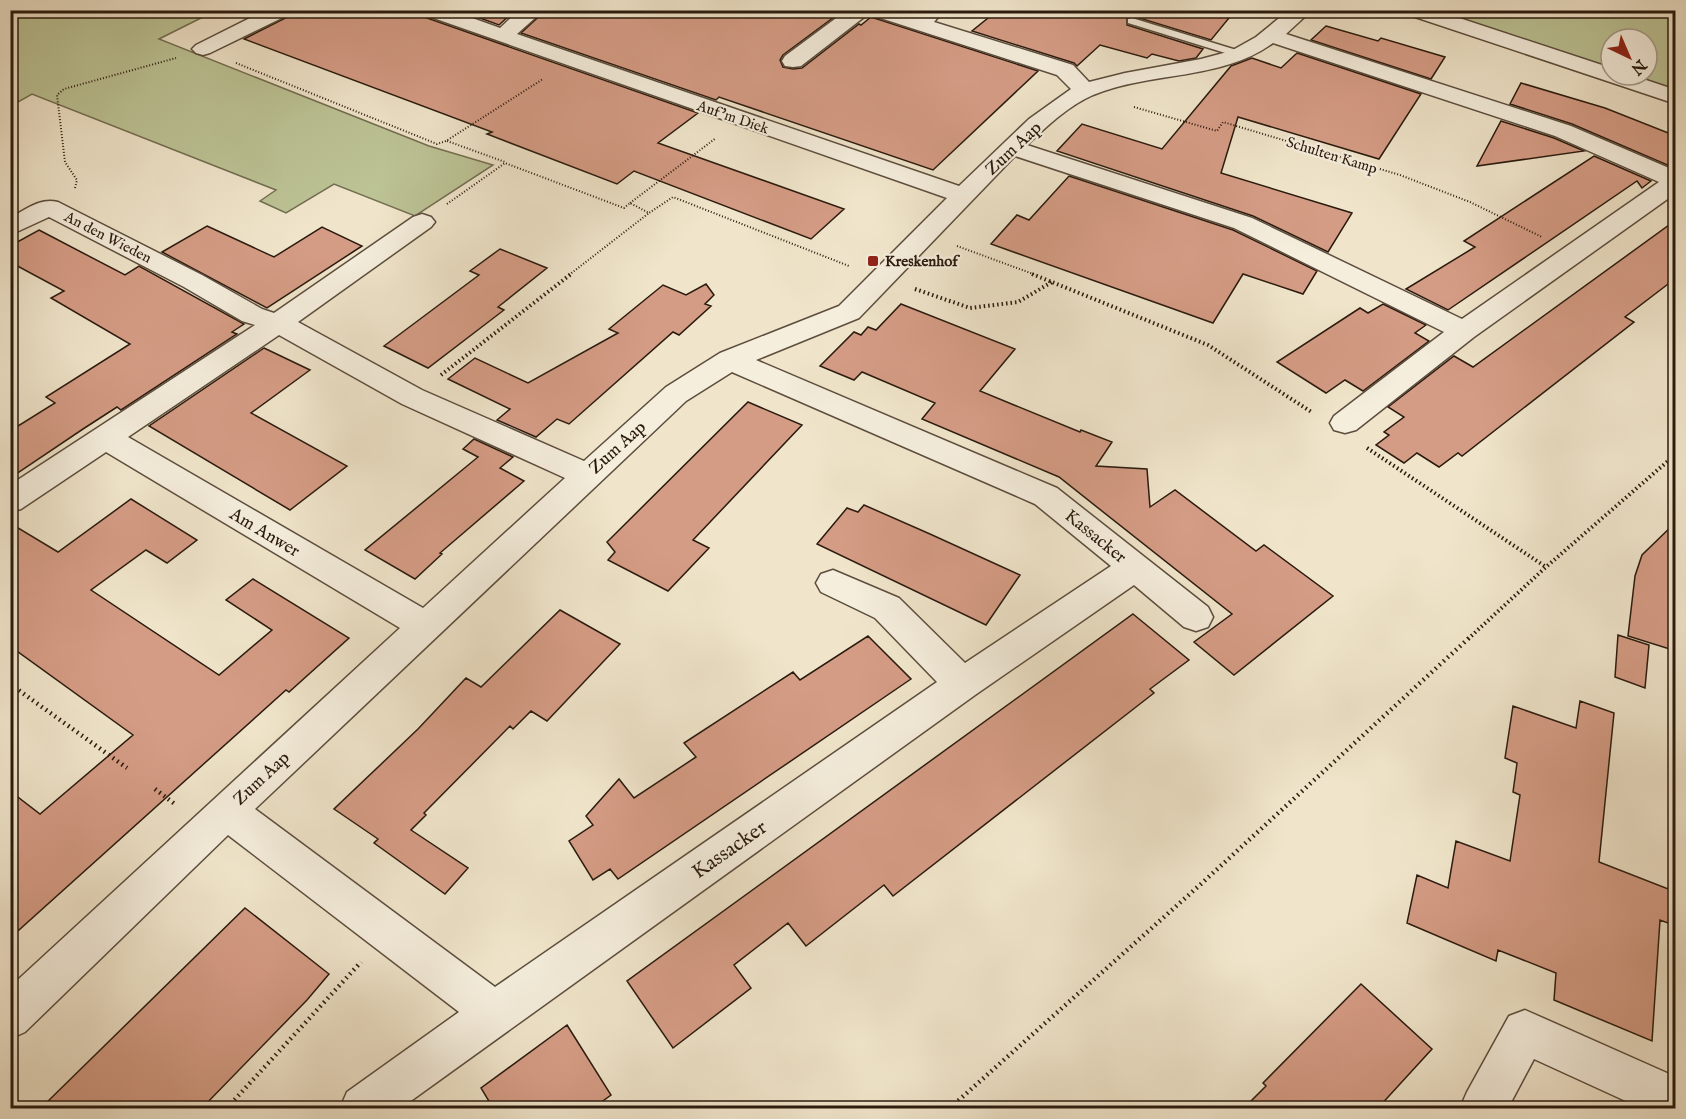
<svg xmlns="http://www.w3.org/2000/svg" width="1686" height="1119" viewBox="0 0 1686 1119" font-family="'IM FELL English',serif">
	<rect width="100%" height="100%" fill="#f0e5cb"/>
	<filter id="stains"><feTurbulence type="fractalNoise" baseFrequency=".00333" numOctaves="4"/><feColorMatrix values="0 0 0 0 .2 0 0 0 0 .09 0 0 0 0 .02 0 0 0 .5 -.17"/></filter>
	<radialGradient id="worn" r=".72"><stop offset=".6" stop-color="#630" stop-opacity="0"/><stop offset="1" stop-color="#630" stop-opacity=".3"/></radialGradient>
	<path fill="#bcc395" stroke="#736e52" stroke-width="1.5" d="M11 10 215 11 159 39 429 146 493 165 415 216 334 184 286 213 260 201 276 190 32 94 11 106Z
		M1430 11H1669C1682 32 1677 65 1669 88L1632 75H1647V39H1611V68Z"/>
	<path fill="#d59c85" stroke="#2a1a0e" stroke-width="1.5" d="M301 10H417L421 16 698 113 658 143 844 209 811 239 634 171 617 184 487 134 492 132 244 39Z
		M458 10H515L499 25Z
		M546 10H814L834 17 783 55 780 60 783 67 793 69 802 68 859 24 861 25 871 17 1038 71 933 170 719 97 716 100 521 33Z
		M998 10H1199L1229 18 1211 40 1133 16 1127 17V25L1203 49 1196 58 1179 61 1152 54 1147 58 1100 45 1077 66 1074 63 972 31Z
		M1326 26 1378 41 1381 38 1445 57 1431 79 1311 40Z
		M1297 53 1421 94 1379 159 1238 117 1221 173 1352 213 1328 252 1253 216 1057 151 1082 124 1162 149 1231 66 1252 58 1281 68Z
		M1521 83 1605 108 1676 136V164L1672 167 1572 124 1510 104Z
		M1501 121 1554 138 1584 151 1477 166Z
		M1594 156 1651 181 1642 188 1637 181 1448 310 1406 289 1475 247 1464 241Z
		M1069 176 1233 230 1317 271 1303 294 1243 274 1213 323 991 244 1017 215 1029 220Z
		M1676 220V278L1625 317 1634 322 1462 456 1458 453 1439 467 1417 453 1404 463 1376 445 1389 435 1384 432 1404 417 1388 407 1454 356 1473 367Z
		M207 226 274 257 322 227 362 246 267 308 162 252Z
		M39 230 125 275 139 266 244 324 232 332 237 334 121 410 117 407 83 429 10 478V431L55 403 46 397 130 344 51 298 64 291 10 262V246Z
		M500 249 547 268 498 307 504 310 428 368 384 346 479 275 470 271Z
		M706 284 714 295 705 304 711 306 679 335 673 332 569 424 557 419 536 437 497 420 510 409 448 379 475 358 528 383 618 333 609 329 663 285 686 295Z
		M901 304 1015 349 980 391 1080 432 1081 430 1112 442 1096 466 1147 469 1150 507 1175 490 1256 551 1264 545 1333 596 1234 675 1194 642 1232 614 1059 477 922 419 935 403 862 372 854 380 820 366 854 332 861 335 868 327 876 330Z
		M1383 304 1426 325 1415 333 1429 341 1363 391 1345 380 1326 393 1277 362 1360 308 1368 313Z
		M264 348 310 370 251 413 347 466 290 510 149 426Z
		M748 402 802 425 693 540 709 548 668 591 608 560 615 552 607 542Z
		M474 439 513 457 500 468 524 481 440 553 442 554 415 579 365 550 478 457 463 449Z
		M131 499 197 540 167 563 146 550 91 590 219 675 272 630 226 600 253 579 349 638 289 692 286 690 10 938V791L40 814 133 735 10 646V523L58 552Z
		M864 505 930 534 1020 575 986 625 817 544 847 508 858 512Z
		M1676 522V651L1628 636 1635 576 1642 555Z
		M560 610 620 644 547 721 531 711 513 729 510 726 424 813 426 815 411 830 468 868 445 894 374 843 378 839 334 809 418 729 466 678 481 687Z
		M1133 614 1189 660 1150 689 1154 693 893 896 884 885 806 946 788 923 734 965 751 988 673 1048 627 981Z
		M1618 635 1649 645 1645 688 1615 677Z
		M868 636 911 679 618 879 610 869 593 880 569 841 593 825 586 816 619 779 634 798 696 757 684 743 793 672 800 680Z
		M1580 701 1614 713 1599 862 1676 892V926L1660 920 1652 1041 1554 1000 1556 973 1498 950 1496 961 1407 923 1417 875 1448 888 1456 841 1510 861 1520 795 1513 792 1517 763 1505 758 1513 706 1576 728Z
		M245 908 329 974 307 1000 202 1108H41Z
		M1361 984 1432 1049 1378 1108H1244L1266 1086 1263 1083Z
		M567 1025 611 1095 593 1108H493L481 1088Z"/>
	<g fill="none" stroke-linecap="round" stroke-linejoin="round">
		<defs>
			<path id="lane" d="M1132 18 1243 52 1245 54 1243 56H1235L1128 23V19Z"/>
			<path id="street" d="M266 10H293L290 14 210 53 203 55 196 53 192 49 196 45Z
				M419 10H450L500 28 519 10H544L517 34 959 186 1029 119 1071 89 1057 75 868 14 801 66 793 67 785 66 782 61 785 56 847 10H898L916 16 922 10H944L934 22 1073 65 1089 82 1125 73 1201 59 1231 51 1256 37 1289 10H1312L1286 34 1571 126 1676 171V193L1474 337 1356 430 1345 433 1334 430 1330 423 1334 416 1444 332 1234 228 1015 156 859 318 756 360 1057 488 1208 607 1213 617 1208 627 1196 631 1184 627 1134 585 975 695 401 1108H340L347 1092 459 1012 228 835 25 1032 10 1039V987L400 628 106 452 21 509 10 512V485L255 325 242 321 184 287 49 217 10 235V218C25 210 40 197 58 202L202 275 262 309 274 313 413 217 422 214 431 217 435 222 431 227 298 322 422 390 584 461 666 387 720 353 839 306 947 198 422 14ZM1273 43 1555 136 1659 182 1462 319 1252 218 1027 145C1047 126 1068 106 1093 95 1151 71 1221 81 1273 43ZM279 335 402 404 565 478 423 608 128 437ZM732 372 1035 504 1111 566 965 663 899 598 833 570 821 574 816 583 821 592 875 618 937 682 495 987 255 809 686 401Z
				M1403 10H1435L1611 68V75H1631L1676 90V104L1406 14Z
				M1525 1010 1676 1077V1108H1641L1534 1059 1508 1108H1460L1467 1092 1509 1016Z"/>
		</defs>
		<use href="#lane" stroke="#5c4d3d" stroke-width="3"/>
		<use href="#street" stroke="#5c4d3d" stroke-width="3"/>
		<path stroke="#2a1a0e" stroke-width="2" stroke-dasharray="1 2" stroke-linecap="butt" d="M1673 10 1676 15
			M236 63 437 144 446 141 543 79
			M1134 107 1217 131 1223 122 1400 175 1470 202 1542 237
			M447 141 505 162
			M75 188 77 180 65 162 57 95 64 89 176 58
			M630 203 716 138
			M447 204 505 163 624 208 630 203 649 213 673 197 849 266
			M957 246 1036 275
			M569 275 649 213"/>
		<path stroke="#2a1a0e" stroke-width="4" stroke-dasharray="1.5 3" stroke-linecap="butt" d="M1032 274 1208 345 1313 413
			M915 289 970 308 1018 302 1052 282
			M441 375 571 274
			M1367 448 1546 567
			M1468 639 1546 567 1676 454"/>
		<path stroke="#2a1a0e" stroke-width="4.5" stroke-dasharray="1.5 4" stroke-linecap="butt" d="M10 684 127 768
			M155 789 176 805
			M227 1108 361 962
			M950 1108 1201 884 1470 637"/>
		<use href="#lane" fill="#f5eedd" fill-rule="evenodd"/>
		<use href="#street" fill="#f5eedd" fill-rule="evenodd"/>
	</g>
	<rect fill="#8f2418" stroke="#f5eedd" stroke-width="2" x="867" y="255" width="12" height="12" rx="3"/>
	<g text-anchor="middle" stroke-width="4.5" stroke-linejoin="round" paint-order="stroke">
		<g font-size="15" fill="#2a1a0e" stroke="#f5eedd">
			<text transform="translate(733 117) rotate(19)" y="5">Auf'm Diek</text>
			<text transform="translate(1332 155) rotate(17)" y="5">Schulten Kamp</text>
			<text transform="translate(108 237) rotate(27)" y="5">An den Wieden</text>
		</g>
		<g font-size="15" font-weight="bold" fill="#2a1a0e" stroke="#f5eedd" text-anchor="start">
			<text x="885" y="266">Kreskenhof</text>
		</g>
		<g font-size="18" fill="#2a1a0e" stroke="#f5eedd">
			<text transform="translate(1013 148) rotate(-43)" y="6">Zum Aap</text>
			<text transform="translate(617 447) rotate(-42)" y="6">Zum Aap</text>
			<text transform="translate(265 532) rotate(31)" y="6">Am Anwer</text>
			<text transform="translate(1096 536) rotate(39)" y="6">Kassacker</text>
			<text transform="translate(261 778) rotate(-43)" y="6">Zum Aap</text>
		</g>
		<g font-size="21" fill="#2a1a0e" stroke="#f5eedd">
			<text transform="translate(729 849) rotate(-35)" y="7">Kassacker</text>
		</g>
	</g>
	<rect width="1686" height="1119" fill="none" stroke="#f0e5cb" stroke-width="36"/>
	<rect x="12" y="12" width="1662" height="1095" fill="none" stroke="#2a1a0e" stroke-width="3"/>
	<rect x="18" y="18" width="1650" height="1083" fill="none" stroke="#2a1a0e" stroke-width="1.5"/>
	<g transform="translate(1629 57) rotate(136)"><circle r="28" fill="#f5eedd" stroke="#a4998a" stroke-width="1.5"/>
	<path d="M0-4.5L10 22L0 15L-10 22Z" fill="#8f2418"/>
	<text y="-9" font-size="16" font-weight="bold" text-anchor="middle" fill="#2a1a0e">N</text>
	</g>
	<rect width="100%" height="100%" filter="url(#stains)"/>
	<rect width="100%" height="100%" fill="url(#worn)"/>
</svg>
